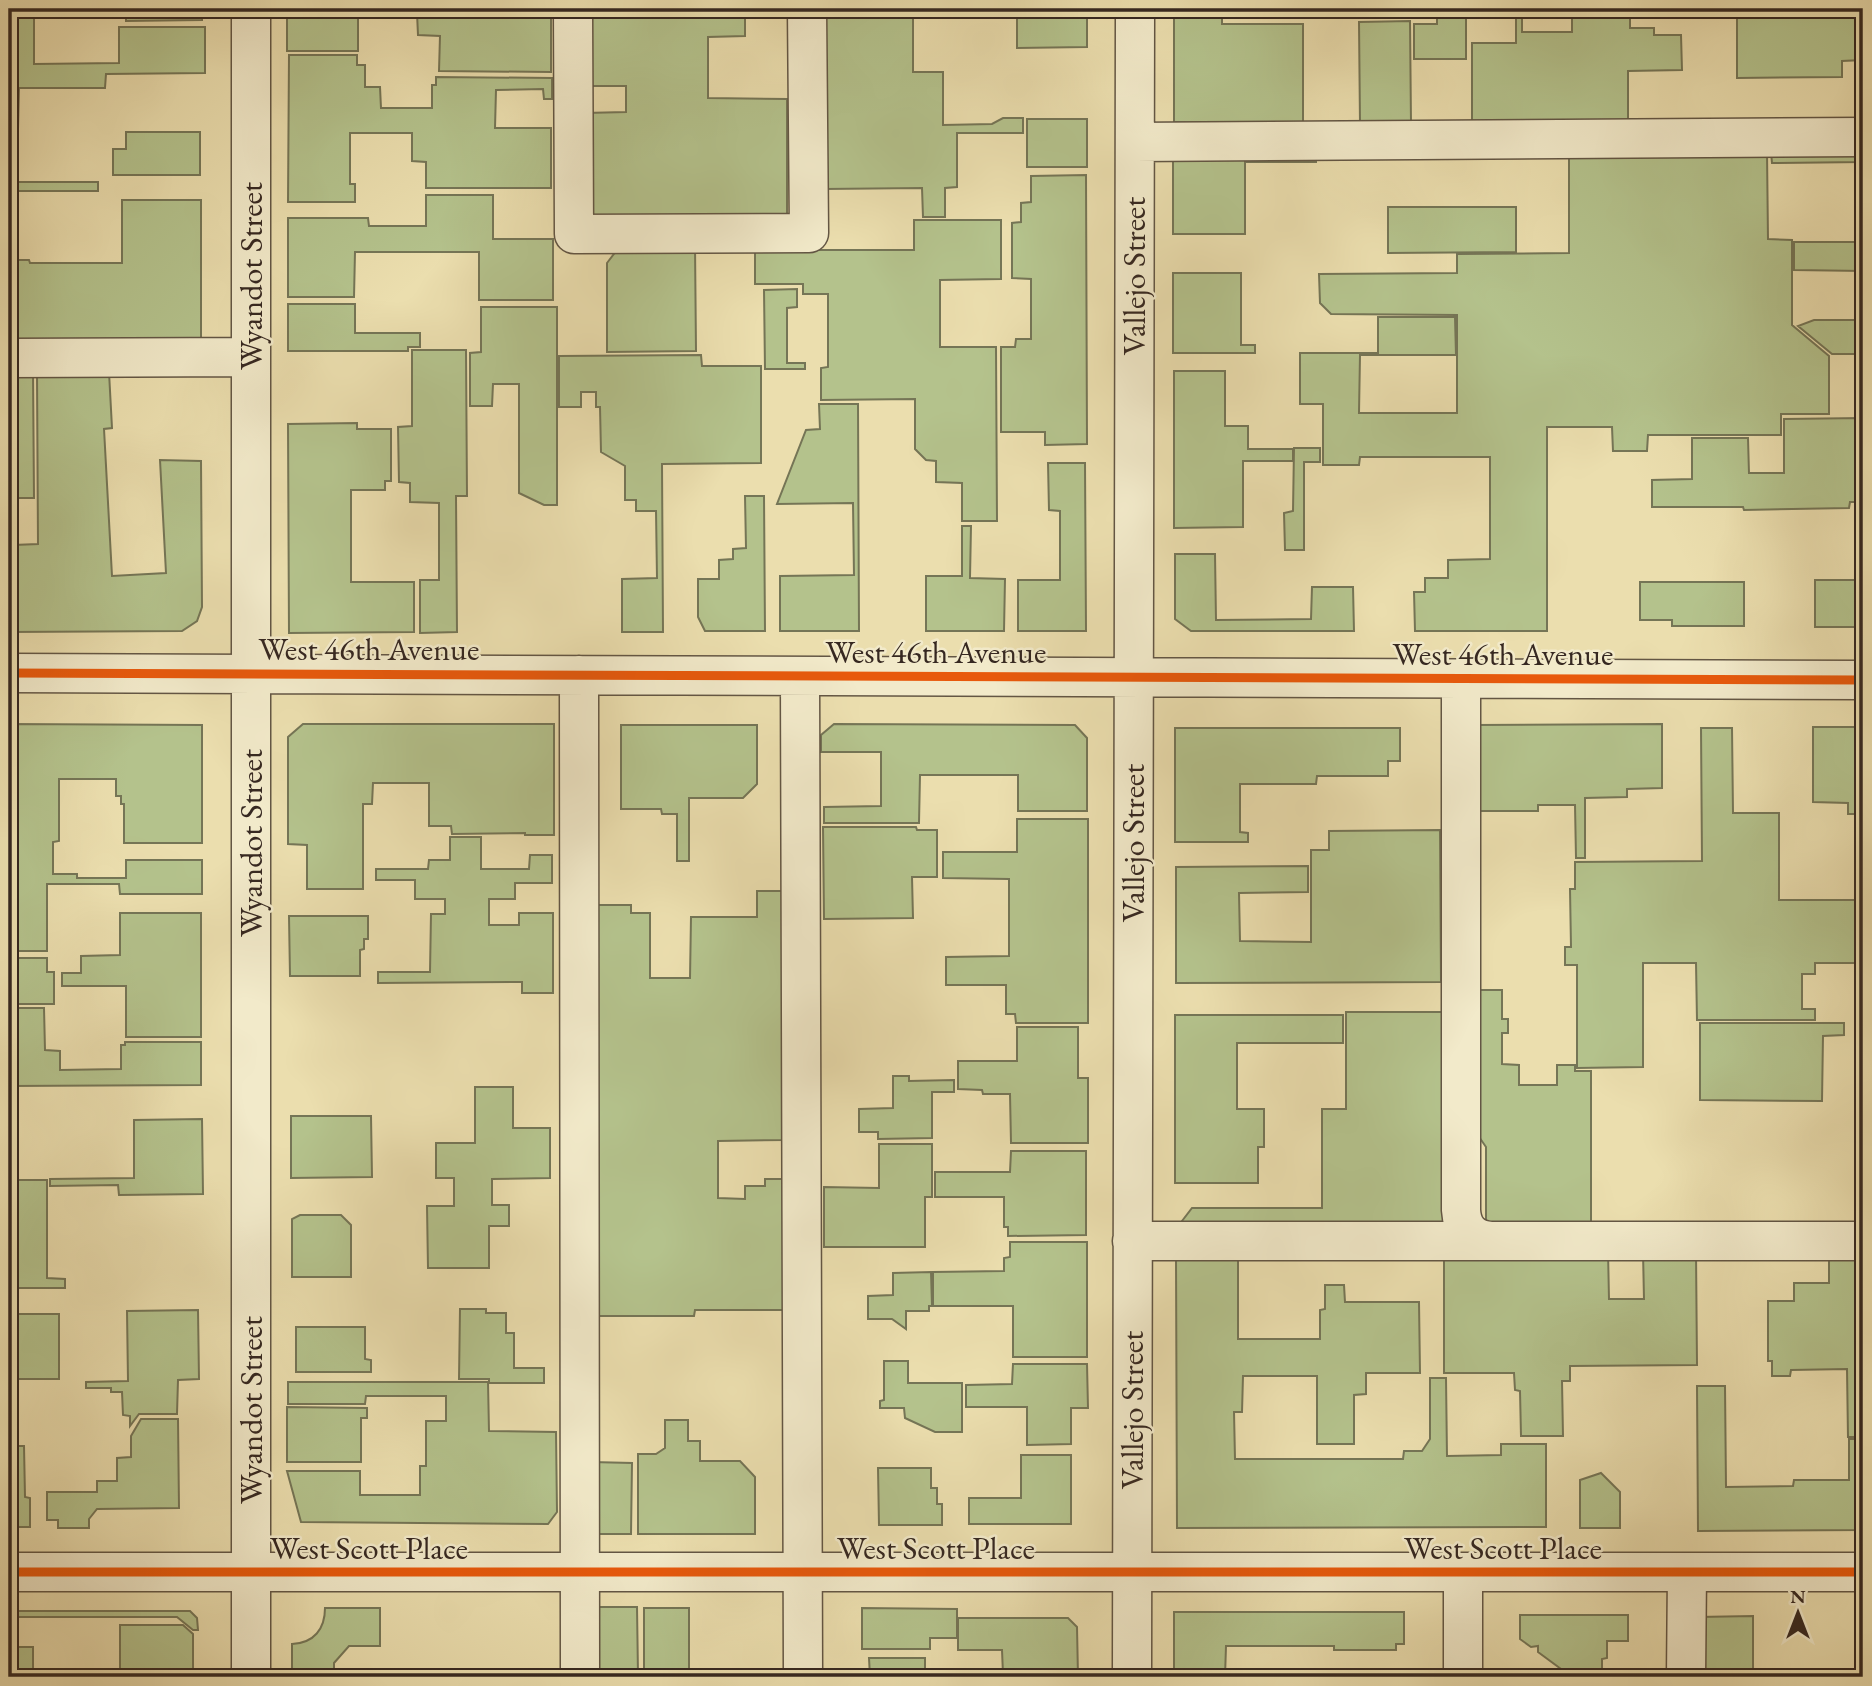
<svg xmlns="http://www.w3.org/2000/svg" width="1872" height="1686" viewBox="0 0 1872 1686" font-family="'EB Garamond',serif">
	<rect width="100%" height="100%" fill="#ebdeae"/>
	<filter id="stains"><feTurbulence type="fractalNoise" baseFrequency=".00286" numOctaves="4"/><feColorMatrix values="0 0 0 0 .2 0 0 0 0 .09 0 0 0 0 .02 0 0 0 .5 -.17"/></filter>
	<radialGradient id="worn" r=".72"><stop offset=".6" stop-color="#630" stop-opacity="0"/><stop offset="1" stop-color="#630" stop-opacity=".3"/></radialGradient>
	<path fill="#b4c28c" stroke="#757556" stroke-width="2" d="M9 9H34V64L119 63V27H205V73L106 74 105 88H19L18 129H9Z
		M126 9H202V20L126 21Z
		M287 9H551V72L439 71 440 36 418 35 417 13H358V51H287Z
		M585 9H745V36L708 37V98L787 99V215H585V113L626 112V86H585Z
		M824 9H1003V15H913V72H943V125L992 124 1003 118H1023V133H957V187L945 188V217H923L922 188 824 189Z
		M1008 9H1087V47L1017 48V12L1008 11Z
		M1174 9H1222V24H1303V123L1174 122Z
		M1437 9H1466V59H1414V24H1437Z
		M1516 9H1522V32H1572V11L1630 9V28H1654V35H1681L1682 70 1628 71V120L1472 121V43H1516Z
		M1863 12V60L1842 61V77L1737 78V13Z
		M1410 21 1411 124H1360L1359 22Z
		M289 55H357V65H365V87H380L381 108H432V85H436V77L552 78V99H544L543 89 496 90 495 128H551V188H426V162L412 161V133H350V184H355V202H288Z
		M1027 119H1087V167H1027Z
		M126 132H200V175H113V149H126Z
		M1316 149V162H1245V234H1173V160Z
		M1863 151V162L1772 163 1771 152Z
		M1569 152H1767L1768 239 1792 240V325L1829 356V414H1781V435H1648L1647 451H1613L1612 427H1547V631H1415L1414 592H1425V578H1448V560L1490 559V457H1360L1359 465H1323V404H1300V353H1378V317H1455L1456 355H1360L1359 413H1457V315L1331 314 1320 303 1319 274 1457 273V254L1569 253Z
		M1086 175 1087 444 1045 445V432H1001V347H1015L1016 339H1031V279L1012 278V223L1021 222V203L1031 202V176Z
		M9 182H98V191H9Z
		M426 195H493V239H553V300H479V252H355L354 297H288V218H368L369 226H426Z
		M122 200H201V341H9V260H29L30 263H122Z
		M1388 207H1516V252L1388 253Z
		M914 220H1001V279L940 280V347H996L997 521H962V483L936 482V461L926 460 915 449V399L821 400V368L828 367V294H803V284H755V250H914Z
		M1794 242H1863V271L1794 270Z
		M695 245 696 351 607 352V263L620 246Z
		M1173 273H1241V345H1255V353H1173Z
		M797 289V307L787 308V363H805V369H765L764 290Z
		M288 304H355V333H420V347H408V351H288Z
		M481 307H557V505H544L519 493V384H493L492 406H470V353L481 352Z
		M1814 320H1863V354H1832L1798 326Z
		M412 350H466L467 496H456L457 632 420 633V580H439V503L410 502V483L399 482 398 427 412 426Z
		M701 355 702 366H761V463L662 464 663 632H622V579L657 578 656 511H636V500H625V466L601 452 600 407H596V392H581V407H559V356Z
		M1174 371H1225V426H1248V449H1293V461H1243V527L1174 528Z
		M9 372H33L34 498H9Z
		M109 372 112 428 104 429 112 576 166 573 160 460 201 461 202 607 197 621 182 631 9 632V576L14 575V545L38 544 37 373Z
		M819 404H858L859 631H780V576L854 575 853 503 777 504 806 430 820 429Z
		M1863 418V502H1850L1849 508 1744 510 1743 507H1652V480L1692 479V438H1748L1749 473H1784V419Z
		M357 423V429H391V481H385V490H351V582H414V632L289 633 288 424Z
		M1294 448H1320V462H1304V550H1285L1284 513 1293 511Z
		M1048 463H1085L1086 631H1018V580H1060V511L1049 510Z
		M745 496H764L765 631H705L698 617V579H719V560L733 559V549L746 548Z
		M962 526H971L970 578 1005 579 1004 631H926V576H962Z
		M1175 554H1215L1216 620 1311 619 1312 587H1353L1354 631H1191L1175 619Z
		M1815 580H1863V627H1815Z
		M1640 582H1744V626H1672V620H1640Z
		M9 724 202 725V843H124V804H121V796H116V779H59V841L53 842V874H77V878H126V860H202V894H120L119 884H47V951H9Z
		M303 724H554V835H525V833L452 834 451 826H429V783H373L372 804H363V889H307V845L288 844V737Z
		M834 724 1075 725 1087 738V811H1018V775H920L919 823H824V807L881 806V752H821V735Z
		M1662 724V788L1627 789V797L1585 798V858H1576L1575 805H1538V811H1476L1475 725Z
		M621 725H757V784L743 798H689V861H677V814H662L661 809H621Z
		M1813 727H1863V819H1860V814H1848V803L1813 802Z
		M1175 728H1400V761H1388V776H1317L1316 784H1240V832L1248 833V842H1175Z
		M1701 728H1732L1733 813H1779V900H1863V963H1815V974H1802V1009H1815V1020H1697L1696 963H1643V1067L1577 1068V965H1565V947H1571L1570 889H1575V862L1702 861Z
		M1017 819H1088V1023H1016L1015 1014H1006V985H946V957L1009 956V879L943 878V852H1017Z
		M823 827H916L917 830H937V877H912L913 918 824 919Z
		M1440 830 1441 982 1176 983V867L1308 866V892L1239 893 1240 941 1311 942V850H1329V831Z
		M450 837H481V869H529L530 855H552V883H515V899H489V925H519V913H553V993H522V982L378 983V972H430L431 914H445V899H415V880H376V869H428L429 860H450Z
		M757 891H782L783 1140 718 1141V1198L745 1199V1186H765V1179H786L787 1310H695L694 1316H587L586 905H631V913H650V978H690L691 917H757Z
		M120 913H201V1037H126V986H62V973H81V956L120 955Z
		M289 916H368V939H364V949L360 950V976H290Z
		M9 958H47V972H54V1004H9Z
		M1475 990H1502V1019H1508V1033H1502V1064L1519 1065V1085H1557V1065H1575V1071H1591V1227H1486V1147L1475 1131Z
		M9 1008H44L45 1050 60 1051V1070L121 1069V1045H125V1042H201V1085L9 1086Z
		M1346 1012H1445L1444 1229H1192L1182 1221 1192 1208H1322V1109H1346Z
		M1175 1015H1343V1043H1237V1109H1264V1147H1258V1183H1175Z
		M1700 1023H1844V1035L1823 1036 1822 1101 1700 1100Z
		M1017 1027H1078V1078H1088V1143H1011L1010 1094H983L982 1090 958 1089V1061H1017Z
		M893 1076H909V1081L954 1080V1092H932V1138L878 1139V1132H859V1109L893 1108Z
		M475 1087H513V1128H550V1178L492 1179V1205H509V1226H489V1268H428L427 1206H454V1178H436V1143H475Z
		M291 1116H371L372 1177 291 1178Z
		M202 1119 203 1194 119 1195 118 1185 50 1186V1179L134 1178V1120Z
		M879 1144H932V1197H925V1247H824V1187L879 1188Z
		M1011 1151H1086V1235L1008 1236V1227H1004V1197H935V1172H1010Z
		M9 1180H47V1278L65 1279V1288H9Z
		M300 1215H341L351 1225V1277H292V1219Z
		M1010 1242H1087V1357H1013V1306H933V1272L1004 1271V1258L1010 1257Z
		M1608 1250 1609 1299H1644L1643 1252H1696L1697 1365 1570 1366V1381H1562L1563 1436H1521L1520 1391 1515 1390 1514 1373H1444V1251Z
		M1863 1253V1437H1848L1847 1369 1791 1370 1790 1376H1772V1361H1768V1301H1794V1283H1829V1254Z
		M1176 1257H1238V1339H1320V1310L1325 1309V1285H1344L1345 1302H1419L1420 1373H1366V1394L1354 1395V1444H1317V1376H1243L1242 1412H1234L1235 1459H1403L1404 1451H1422L1430 1439V1378H1446L1447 1456 1501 1455V1444H1546V1527L1177 1528Z
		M931 1272 932 1306H929V1311H906V1329L892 1319H868V1296L893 1295V1273Z
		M460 1309H486V1313H506V1333H514V1368H544V1383H489V1379H459Z
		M198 1310 199 1379 178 1380 177 1414H139L130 1426V1416L123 1415 122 1392H111V1388H86V1382L128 1381 127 1311Z
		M9 1314H59V1379H9Z
		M296 1327H365V1359L371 1360V1372H296Z
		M884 1361H908V1383H962V1432H935L905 1418 904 1408H880V1401L884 1400Z
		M1013 1364H1087L1088 1408H1071V1444L1027 1445V1407H966V1385L1012 1384Z
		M288 1382H488L489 1431 556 1432 557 1512 548 1524 301 1522 287 1471H360V1495H420V1466H426V1421H446V1396H366L365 1404H288Z
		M1697 1386H1725L1726 1487 1793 1486 1794 1480H1849V1439H1863V1530L1698 1531Z
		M287 1407 367 1408V1418H361V1462H287Z
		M141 1419H178L179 1508 97 1509 89 1519V1528H58V1520H47V1492H97V1481H117V1458L131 1457V1436Z
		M665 1420H688V1441H700V1461H740L755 1477V1534H638V1454H656L665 1448Z
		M9 1446H24L25 1497 30 1498V1527H9Z
		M1021 1455H1071V1524H969V1498H1021Z
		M591 1462 632 1463 631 1534H591Z
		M878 1468H931V1488H937V1504H942V1525H879Z
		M1601 1473 1620 1492V1528H1580V1480Z
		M583 1607H637L638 1675H627V1677H584Z
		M325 1608H380V1646H349L334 1663V1677H292V1644C314 1643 325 1629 325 1608Z
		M644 1608H689V1677H656V1672H644Z
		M862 1608 957 1609V1638H930V1649H862Z
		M9 1611H190L197 1618 198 1630H193L177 1617H9Z
		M1174 1612H1404V1644H1396V1650H1334V1646H1226L1225 1677H1174Z
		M1520 1615H1628V1641H1607V1658L1602 1659V1669H1586V1676L1561 1677V1669L1538 1652V1646L1531 1647 1520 1639Z
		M1753 1616V1677H1699L1698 1617Z
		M958 1618H1068L1077 1627 1078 1677H1033L1029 1674H1003L1002 1650H958Z
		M120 1625H183L193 1634V1677H120Z
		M9 1647H33V1677H9Z
		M869 1658H925V1677H870Z"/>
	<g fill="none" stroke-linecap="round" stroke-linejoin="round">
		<defs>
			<path id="minor" d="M251 9V1677
				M573 9 574 234 809 233 807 9
				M1135 142 1863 137
				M9 358 251 357
				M9 673 1863 680
				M579 675 580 1677
				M800 676 803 1677
				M1461 678V1210C1462 1229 1472 1239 1490 1241H1863
				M1132 1241H1490
				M9 1572H1863
				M1132 1677 1135 9
				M1463 1677V1572
				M1686 1677 1687 1572"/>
		</defs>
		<use href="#minor" stroke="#635644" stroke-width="41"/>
		<use href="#minor" stroke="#f2eaca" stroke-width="38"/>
		<defs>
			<path id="cycleway" d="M9 673 1863 680
				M9 1572H1863"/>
		</defs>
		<use href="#cycleway" stroke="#f2eaca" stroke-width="13"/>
		<use href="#cycleway" stroke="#e8590c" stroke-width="9"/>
	</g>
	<g text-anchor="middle" stroke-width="5" stroke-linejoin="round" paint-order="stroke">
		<g font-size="32" fill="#362821" stroke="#f2eaca">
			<text transform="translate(251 276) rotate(-90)" y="11">Wyandot Street</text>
			<text transform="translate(1134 276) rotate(-90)" y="11">Vallejo Street</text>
			<text x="369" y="660">West 46th Avenue</text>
			<text x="936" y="663">West 46th Avenue</text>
			<text x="1503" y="665">West 46th Avenue</text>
			<text transform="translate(251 843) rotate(-90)" y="11">Wyandot Street</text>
			<text transform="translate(1133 843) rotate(-90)" y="11">Vallejo Street</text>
			<text transform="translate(251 1410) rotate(-90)" y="11">Wyandot Street</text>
			<text transform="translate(1132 1410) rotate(-90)" y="11">Vallejo Street</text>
			<text x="369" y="1559">West Scott Place</text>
			<text x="936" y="1559">West Scott Place</text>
			<text x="1503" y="1559">West Scott Place</text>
		</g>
	</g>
	<rect width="1872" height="1686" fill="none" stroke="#ebdeae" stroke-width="35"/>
	<rect x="10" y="10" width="1851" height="1665" fill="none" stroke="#362821" stroke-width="3.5"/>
	<rect x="18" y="18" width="1837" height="1651" fill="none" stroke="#362821" stroke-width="2"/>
	<g transform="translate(1798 1613)" stroke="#f2eaca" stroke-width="5" paint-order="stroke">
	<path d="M0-5L12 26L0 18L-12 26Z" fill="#362821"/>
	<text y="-10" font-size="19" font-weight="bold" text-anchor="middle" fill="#362821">N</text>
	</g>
	<rect width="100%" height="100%" filter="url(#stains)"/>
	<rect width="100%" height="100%" fill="url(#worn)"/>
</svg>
